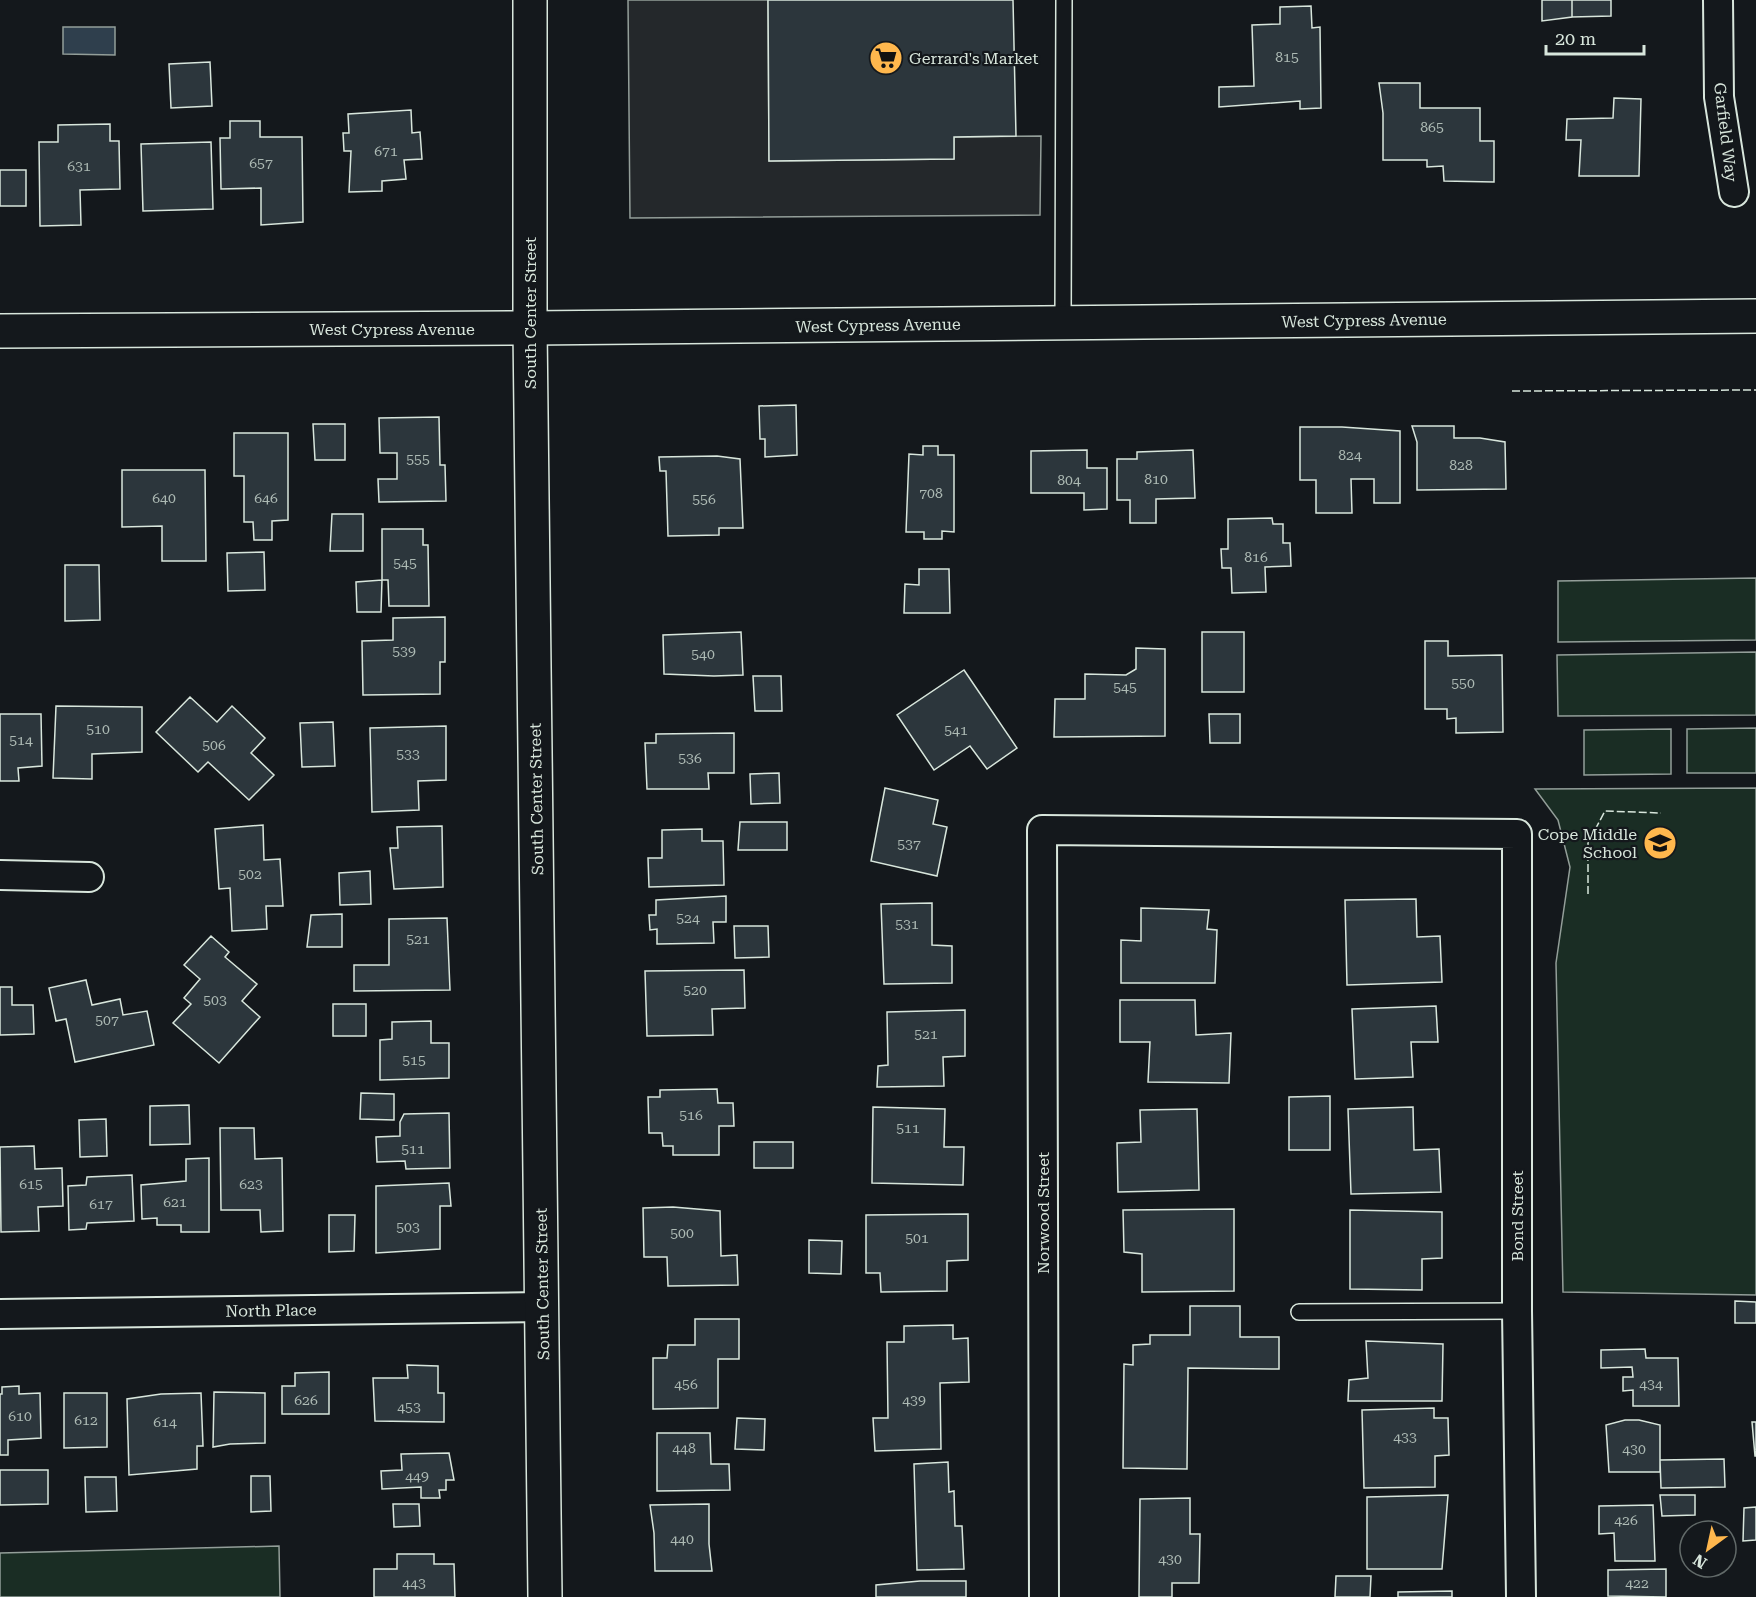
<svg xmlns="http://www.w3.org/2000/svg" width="1756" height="1597" viewBox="0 0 1756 1597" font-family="'Roboto Serif',serif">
	<rect width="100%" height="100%" fill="#14181c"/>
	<path fill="#1a2d24" stroke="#939e99" stroke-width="1.5" d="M1756 578V640L1558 642V581Z
		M1756 652V715L1558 716 1557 655Z
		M1756 728V773H1687V729Z
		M1671 729V774L1584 775V730Z
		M1756 788V1295L1563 1292 1556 963 1570 867 1558 820 1535 789Z
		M279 1546 280 1597H0V1553Z"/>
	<path fill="#24282b" stroke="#939e99" stroke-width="1.5" d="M628 0H768L769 161 954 159V137L1041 136 1040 215 630 218Z"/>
	<path fill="#2f3f4d" stroke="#939e99" stroke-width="1.5" d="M63 27H115V55L63 54Z"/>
	<path fill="#2c363c" stroke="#d8e6dc" stroke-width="1.5" d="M768 0H1013L1016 136 954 137V159L769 161Z
		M1542 0H1572V17L1542 21Z
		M1572 0H1611V16L1572 17Z
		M1311 6 1312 28 1320 27 1321 108 1300 109V101L1219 107V87L1254 86 1252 25 1280 24V7Z
		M210 62 212 106 171 108 169 64Z
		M1379 83H1420V108H1480V141H1494V182L1444 181 1443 166 1427 167V160H1383V113Z
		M1614 98 1641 99 1639 176H1579L1581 140H1566L1567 119 1613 118Z
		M411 110 412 133 420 132 422 159 404 160 406 179 382 181V191L349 192 351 151H344L343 133H349L348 114Z
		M230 121H260V137H302L303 222 261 225V188L221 189 220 138H230Z
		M110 124V141H119L120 189 80 190 81 225 40 226 39 142H58V125Z
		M211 142 213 209 143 211 141 144Z
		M0 170H26V206H0Z
		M796 405 797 455 765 457V439H760L759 406Z
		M439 417 440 465H445L446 501 379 502 378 479H397V453H380L379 418Z
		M313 424H345V460H315Z
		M1412 426H1454V438H1480L1505 442 1506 489 1417 490V442Z
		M1300 427H1342L1400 431V503H1374V479H1351L1352 513H1316V480H1300Z
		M234 433H288V520L272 521V540H254L253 522H244V476H234Z
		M923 446H938V455H954V532L942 531V539H924V532H906L909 454 923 455Z
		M1087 450V468H1107V509L1084 510V493H1031V451Z
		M1193 450 1195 498 1156 499V523H1130V500H1117V459H1137V452Z
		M717 456 740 459 743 528H719V535L668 536 666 471H660L659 457Z
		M122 470H205L206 561H162V526L122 527Z
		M332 514H363V551H330Z
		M1272 518 1273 524H1283V543H1290L1291 566 1265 567 1266 592 1232 593 1231 568H1222L1221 549H1228V519Z
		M382 529H423V545H428L429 606H389L388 580H382Z
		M264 552 265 590 228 591 227 553Z
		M65 565H99L100 620 65 621Z
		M919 569H949L950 613H904L905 584 919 585Z
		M382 580 381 612H357L356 582Z
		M445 617V662H440V694L363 695 362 641 393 640V618Z
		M741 632 743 675 714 676 664 674 663 635Z
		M1202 632H1244V692H1202Z
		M1425 641H1448V656L1502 655 1503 732 1456 733V718L1447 719V709H1425Z
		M1136 648 1165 649V736L1054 737 1055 699H1085V674L1126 675 1136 669Z
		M964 670 1017 748 987 769 970 746 934 770 897 715Z
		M753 676H781L782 711H755Z
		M190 697 217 722 232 706 265 738 251 753 274 775 249 800 208 762 198 772 156 732Z
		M56 706 142 707V752L92 754V779L53 778Z
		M0 714H41L42 766 18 768 19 781H0Z
		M1209 714H1240V743H1210Z
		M333 722 335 766 302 767 300 723Z
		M446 726V780L418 781 419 810 372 812 370 728Z
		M734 733V773H708L709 789H647L645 743H656V734Z
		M779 773 780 803 751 804 750 774Z
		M885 788 938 800 933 824 947 827 937 876 871 861Z
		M740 822H787V850H738Z
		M263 825 264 860 280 859 283 906H266L267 929 232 931 230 888 219 889 215 829Z
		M442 826 443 887 394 889 390 848H398L397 827Z
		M702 829V841H723L724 885 649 887 648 858H662V830Z
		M370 871 371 904 340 905 339 873Z
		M726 896V922H713L714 943 657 944V929L650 930 649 915H656V900Z
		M1416 899 1417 937 1440 936 1442 982 1347 985 1345 900Z
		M932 903V945L952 946V983L884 984 881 904Z
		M1141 908 1209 910 1207 929 1217 930 1215 983H1121V940L1141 941Z
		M342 914V947H307L311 915Z
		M447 918 450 990 354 991V965H389V919Z
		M734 926H768L769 957 735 958Z
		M211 936 229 952 225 957 257 984 242 1001 260 1017 219 1063 173 1023 191 1004 184 998 200 979 184 965Z
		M744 970 745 1008 712 1009 713 1035 647 1036 645 971Z
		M86 980 92 1005 120 999 123 1015 147 1011 154 1045 75 1062 66 1019 56 1021 49 988Z
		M0 987H12V1005H33L34 1034 0 1035Z
		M1120 1000H1195L1196 1035 1231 1033 1229 1083 1148 1082 1150 1042H1120Z
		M333 1004H366V1036H333Z
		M1436 1006 1438 1042H1411L1413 1077 1355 1079 1352 1009Z
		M965 1010V1056L943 1057 944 1086 877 1087 878 1066 888 1065 887 1012Z
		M431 1021V1043H449V1078L380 1080V1040L392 1039V1022Z
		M717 1089 718 1103H733L734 1126H719V1155H673V1146H663L662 1133H649L648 1097H660V1090Z
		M361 1093 394 1094V1120L360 1119Z
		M1330 1096V1150H1289V1097Z
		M189 1105 190 1144 150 1145V1106Z
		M873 1107 945 1109 944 1147H964L963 1185 872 1183Z
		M1413 1107 1414 1150 1439 1149 1441 1192 1351 1194 1348 1109Z
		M1197 1109 1199 1190 1118 1192 1117 1143 1141 1142 1140 1110Z
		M449 1113 450 1168 406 1169 405 1161 377 1162 376 1137 400 1136V1122L404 1114Z
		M106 1119 107 1156 80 1157 79 1120Z
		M220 1128H254L255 1159 282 1158 283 1231 261 1232 260 1210H221Z
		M754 1142H793V1168H754Z
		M34 1146 35 1169 62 1168 63 1206 38 1207 39 1231 1 1232 0 1147Z
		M209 1158V1232H181V1225H157V1218L142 1219 141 1185 186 1181V1159Z
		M132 1175 134 1221 87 1223 86 1229 69 1230 68 1186 86 1185 87 1177Z
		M449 1183 451 1206H440V1249L376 1253V1186Z
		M673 1207 720 1211 721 1256 737 1255 738 1285 668 1286 667 1257H644L643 1208Z
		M1234 1209V1291L1142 1292V1254L1124 1252 1123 1210Z
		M1350 1210 1442 1212V1258L1422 1259V1290L1350 1289Z
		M968 1214V1260L947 1261V1291L881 1292 880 1273H866V1215Z
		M329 1215H355L354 1251 329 1252Z
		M809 1240 842 1241 841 1274 809 1273Z
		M1735 1301 1756 1302V1323H1735Z
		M1190 1306H1240V1337H1279V1369L1188 1368 1187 1469 1123 1468 1124 1364 1133 1365V1345L1150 1344V1335H1190Z
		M695 1319H739V1359H718V1408L653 1409V1358H667L668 1345H695Z
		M953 1325V1339L968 1338 969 1382 940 1383 941 1449 875 1451 873 1418H888L887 1342H904V1326Z
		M1366 1341 1443 1344 1442 1401H1348L1349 1380 1368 1378Z
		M1645 1349 1646 1358H1678L1679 1406H1633V1390L1623 1391V1377H1633L1632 1367 1601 1368V1350Z
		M407 1365 438 1366V1393H444V1422L375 1421 373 1378H408Z
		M329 1372V1414H282V1386H295V1373Z
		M19 1386V1394L40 1393 41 1438 8 1440V1455H0V1394H2V1387Z
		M214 1392 265 1393V1443L230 1444 213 1447Z
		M64 1393H107V1447L64 1448Z
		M201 1393 203 1446H197V1469L129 1475 127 1399 161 1394Z
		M1434 1408V1418H1448L1449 1455 1435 1456V1487L1364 1488 1362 1410Z
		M737 1418 765 1419 764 1450 735 1449Z
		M1625 1420H1639L1660 1425V1472H1609L1606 1425Z
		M1752 1422H1756V1456H1755Z
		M657 1433H710L711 1464H729L730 1490 657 1491Z
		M449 1453 454 1480H446V1490H439L440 1498H421V1487L382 1489 381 1471 402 1470 401 1454Z
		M1724 1459 1725 1487 1661 1488 1660 1460Z
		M948 1462 949 1492 954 1491 955 1526H962L964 1569 917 1570 914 1464Z
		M0 1470H48V1504L0 1505Z
		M251 1476H270L271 1511 251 1512Z
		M85 1477H116L117 1511 86 1512Z
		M1448 1495 1442 1569H1367V1497Z
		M1660 1495H1695V1515L1662 1516Z
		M1190 1498V1534H1200L1199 1583H1172V1597H1139L1140 1499Z
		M393 1504H419L420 1526 394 1527Z
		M709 1504V1544L712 1571H655L654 1533 650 1505Z
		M1653 1505 1655 1561H1615L1614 1533 1599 1534V1506Z
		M1756 1507V1540L1743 1541 1744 1508Z
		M397 1554H434V1564H454L455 1597H374V1569H397Z
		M1666 1569V1597L1608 1596V1570Z
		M1336 1576H1371L1370 1597H1335Z
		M920 1581H966V1597H876V1585Z
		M1452 1591V1597H1398V1592Z"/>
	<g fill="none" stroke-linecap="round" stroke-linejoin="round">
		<defs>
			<path id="service" d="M1063 323 1064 0
				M1299 1312 1517 1311"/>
			<path id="minor" d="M1718 0 1719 97 1734 192
				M0 875 89 877
				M0 1314 543 1307
				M1044 1597 1042 830 1517 834V1311L1521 1597"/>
			<path id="tertiary" d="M530 0V328L545 1597"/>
			<path id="secondary" d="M0 331 530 328 1756 316"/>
		</defs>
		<use href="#service" stroke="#d8e6dc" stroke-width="18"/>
		<use href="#minor" stroke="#d8e6dc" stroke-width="32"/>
		<use href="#tertiary" stroke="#d8e6dc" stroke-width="36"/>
		<use href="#secondary" stroke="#d8e6dc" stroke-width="36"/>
		<use href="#service" stroke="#14181c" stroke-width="15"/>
		<use href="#minor" stroke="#14181c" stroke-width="28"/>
		<use href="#tertiary" stroke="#14181c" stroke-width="33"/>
		<use href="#secondary" stroke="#14181c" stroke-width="33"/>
		<path stroke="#d8e6dc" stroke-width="1.5" stroke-dasharray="8 3" stroke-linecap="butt" d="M1512 391 1756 390
			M1588 894V843L1605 811 1661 813"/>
	</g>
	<defs>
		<symbol id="supermarket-disc" viewBox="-11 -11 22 22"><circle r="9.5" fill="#ffb74d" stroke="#14181c"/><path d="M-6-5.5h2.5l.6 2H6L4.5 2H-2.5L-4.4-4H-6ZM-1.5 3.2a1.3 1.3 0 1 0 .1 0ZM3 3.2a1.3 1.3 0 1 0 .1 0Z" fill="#111"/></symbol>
		<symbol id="school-disc" viewBox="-11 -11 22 22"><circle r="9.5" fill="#ffb74d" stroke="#14181c"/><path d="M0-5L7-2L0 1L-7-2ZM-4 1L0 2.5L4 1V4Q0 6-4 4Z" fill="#111"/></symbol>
	</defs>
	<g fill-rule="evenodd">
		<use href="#supermarket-disc" x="867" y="39" width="38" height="38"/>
		<use href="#school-disc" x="1641" y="824" width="38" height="38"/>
	</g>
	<g text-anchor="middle" stroke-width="4.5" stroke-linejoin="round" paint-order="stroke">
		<g font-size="14" fill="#adbab4">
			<text x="1287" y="62">815</text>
			<text x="1432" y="132">865</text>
			<text x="386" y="156">671</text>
			<text x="261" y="168">657</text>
			<text x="79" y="171">631</text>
			<text x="1350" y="460">824</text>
			<text x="418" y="464">555</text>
			<text x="1461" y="470">828</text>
			<text x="1156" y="484">810</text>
			<text x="1069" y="485">804</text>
			<text x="931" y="498">708</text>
			<text x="164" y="503">640</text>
			<text x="266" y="503">646</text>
			<text x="704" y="504">556</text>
			<text x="1256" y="562">816</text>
			<text x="405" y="568">545</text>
			<text x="404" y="656">539</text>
			<text x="703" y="659">540</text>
			<text x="1463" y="688">550</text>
			<text x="1125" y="692">545</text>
			<text x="98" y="734">510</text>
			<text x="956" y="735">541</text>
			<text x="21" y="745">514</text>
			<text x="214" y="750">506</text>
			<text x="408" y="759">533</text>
			<text x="690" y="763">536</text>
			<text x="909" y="849">537</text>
			<text x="250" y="879">502</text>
			<text x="688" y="923">524</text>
			<text x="907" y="929">531</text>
			<text x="418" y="944">521</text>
			<text x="695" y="995">520</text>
			<text x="215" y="1005">503</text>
			<text x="107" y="1025">507</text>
			<text x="926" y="1039">521</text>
			<text x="414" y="1065">515</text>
			<text x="691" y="1120">516</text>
			<text x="908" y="1133">511</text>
			<text x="413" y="1154">511</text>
			<text x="31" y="1189">615</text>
			<text x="251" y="1189">623</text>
			<text x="175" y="1207">621</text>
			<text x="101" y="1209">617</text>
			<text x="408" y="1232">503</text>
			<text x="682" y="1238">500</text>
			<text x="917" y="1243">501</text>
			<text x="686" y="1389">456</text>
			<text x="1651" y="1389">434</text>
			<text x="306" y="1405">626</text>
			<text x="914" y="1405">439</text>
			<text x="409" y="1412">453</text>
			<text x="20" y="1421">610</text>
			<text x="86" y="1425">612</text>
			<text x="165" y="1427">614</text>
			<text x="1405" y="1442">433</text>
			<text x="684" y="1453">448</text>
			<text x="1634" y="1454">430</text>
			<text x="417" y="1481">449</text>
			<text x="1626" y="1525">426</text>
			<text x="682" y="1544">440</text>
			<text x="1170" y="1564">430</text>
			<text x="414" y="1588">443</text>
			<text x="1637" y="1588">422</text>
		</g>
		<g font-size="16" fill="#d8e6dc" stroke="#14181c" text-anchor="start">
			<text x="909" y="64">Gerrard's Market</text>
			<text x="1637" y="840" text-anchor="end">Cope Middle<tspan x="1637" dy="18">School</tspan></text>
		</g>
		<g font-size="16" fill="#d8e6dc" stroke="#14181c">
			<text transform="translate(1726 132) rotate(83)" y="6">Garfield Way</text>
			<text transform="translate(530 313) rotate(-90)" y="6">South Center Street</text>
			<text transform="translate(1364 320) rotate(-1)" y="6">West Cypress Avenue</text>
			<text transform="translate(878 325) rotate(-1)" y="6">West Cypress Avenue</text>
			<text x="392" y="335">West Cypress Avenue</text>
			<text transform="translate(536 799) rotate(-91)" y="6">South Center Street</text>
			<text transform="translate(1043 1213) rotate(-90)" y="6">Norwood Street</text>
			<text transform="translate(1517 1216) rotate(-90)" y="6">Bond Street</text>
			<text transform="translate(542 1284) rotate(-91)" y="6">South Center Street</text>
			<text transform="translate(271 1310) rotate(-1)" y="6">North Place</text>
		</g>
	</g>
	<g transform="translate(1708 1549) rotate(213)"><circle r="28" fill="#14181c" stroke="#626a69" stroke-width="1.5"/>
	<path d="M0-4.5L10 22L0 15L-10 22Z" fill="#ffb74d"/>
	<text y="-9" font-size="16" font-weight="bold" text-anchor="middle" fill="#d8e6dc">N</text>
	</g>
	<path d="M1546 45v9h98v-9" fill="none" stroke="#d8e6dc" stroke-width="3"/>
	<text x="1555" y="45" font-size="18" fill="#d8e6dc" stroke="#14181c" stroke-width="4.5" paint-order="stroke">20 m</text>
</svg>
